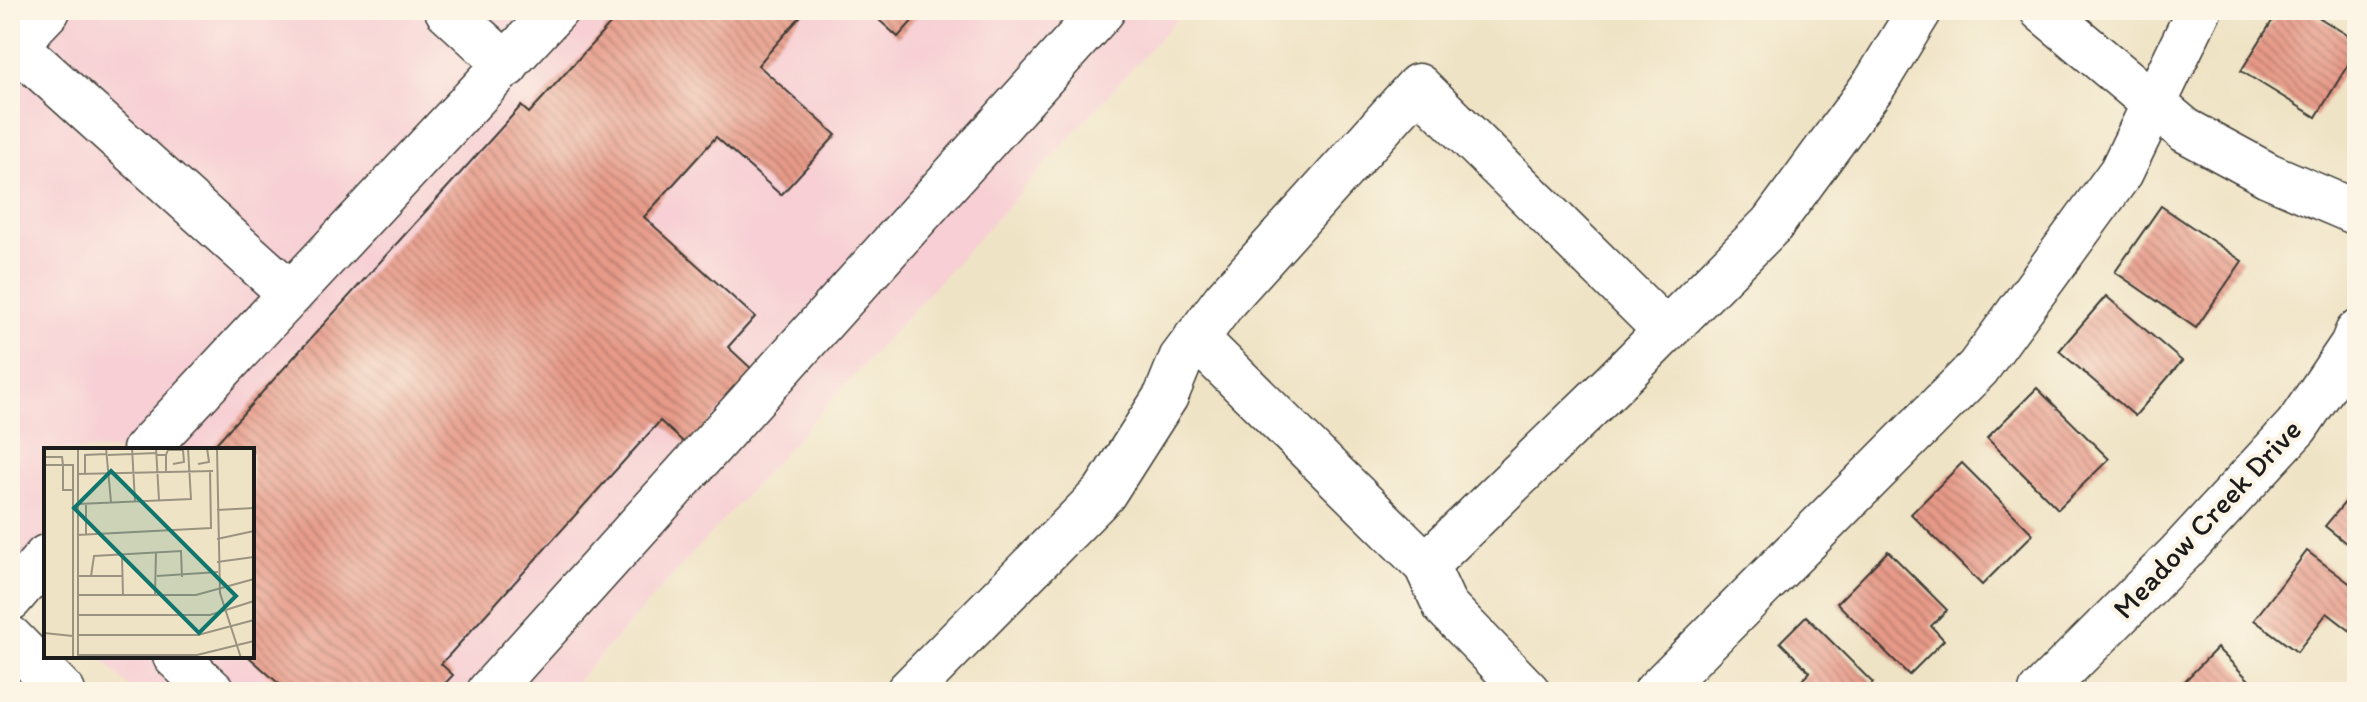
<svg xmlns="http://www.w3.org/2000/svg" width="2367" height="702" viewBox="0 0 2367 702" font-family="Itim,sans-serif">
	<defs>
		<pattern id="building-back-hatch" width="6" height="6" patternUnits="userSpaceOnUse" patternTransform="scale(2)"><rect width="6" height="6" fill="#e79a88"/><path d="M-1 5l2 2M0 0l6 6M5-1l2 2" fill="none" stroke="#ba7d6e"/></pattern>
	</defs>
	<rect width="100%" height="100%" fill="#fcf5e5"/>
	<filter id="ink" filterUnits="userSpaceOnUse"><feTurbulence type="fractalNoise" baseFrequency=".0125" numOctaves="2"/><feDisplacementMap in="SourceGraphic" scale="16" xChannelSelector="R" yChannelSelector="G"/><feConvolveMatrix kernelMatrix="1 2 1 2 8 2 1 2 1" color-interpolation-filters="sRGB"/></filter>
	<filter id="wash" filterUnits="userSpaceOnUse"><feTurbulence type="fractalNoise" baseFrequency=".006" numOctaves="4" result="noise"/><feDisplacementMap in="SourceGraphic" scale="32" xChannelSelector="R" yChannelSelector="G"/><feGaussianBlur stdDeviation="1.8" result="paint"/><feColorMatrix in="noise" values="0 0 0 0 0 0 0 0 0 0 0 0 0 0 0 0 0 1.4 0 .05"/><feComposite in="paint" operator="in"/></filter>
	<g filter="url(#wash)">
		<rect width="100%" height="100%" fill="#efe3c5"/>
		<path fill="#f7cfd4" d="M10 10H1185L567 692H134L99 656H252V450H46V602L10 566Z"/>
		<g id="blocks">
			<path fill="url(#building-back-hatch)" d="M623 10H806L758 65 836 135 781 195 716 137 644 217 755 317 728 347 755 372 688 446 660 421 441 664 453 675 437 692H288L248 656H252V450H210L521 106 529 113Z
				M868 10H922L898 37Z
				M2279 10H2307L2357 41V50L2316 117 2241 71Z
				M2161 206 2242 261 2196 328 2115 272Z
				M2106 296 2182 361 2135 416 2059 351Z
				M2037 388 2109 459 2058 509 1987 438Z
				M1962 463 2033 534 1982 585 1911 514Z
				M2357 488V552L2325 526Z
				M1888 551 1947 610 1931 626 1944 640 1909 675 1837 603Z
				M2307 551 2357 589V636L2327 613 2297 652 2254 620Z
				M1806 616 1873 683 1865 692H1790L1810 672 1780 642Z
				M2217 648 2261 692H2174Z"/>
		</g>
	</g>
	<g filter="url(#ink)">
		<use href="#blocks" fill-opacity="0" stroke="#3c3a35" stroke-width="2"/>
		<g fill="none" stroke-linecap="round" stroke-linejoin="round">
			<defs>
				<path id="minor" d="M447 10 507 65
					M2042 10 2185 130 2268 175 2357 213
					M10 41 291 294
					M10 50 48 10
					M1196 338 1426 565 1445 606 1528 692
					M145 450 556 10
					M1426 565 1613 384 1772 224 1876 82 1920 10
					M10 599 46 557
					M175 656 213 692
					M489 692 1103 10
					M908 692 1104 493 1166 396 1181 359 1225 300 1418 86 1666 331
					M1656 692 1978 368 2121 172 2199 10
					M2041 692 2180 553 2297 426 2352 345 2357 333"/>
				<path id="major" d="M10 638 63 692"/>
			</defs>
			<use href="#minor" stroke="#3c3a35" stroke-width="47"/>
			<use href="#major" stroke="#3c3a35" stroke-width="47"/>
			<use href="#minor" stroke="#fff" stroke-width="44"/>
			<use href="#major" stroke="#fff" stroke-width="44"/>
		</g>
	</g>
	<g text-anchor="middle" stroke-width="8" stroke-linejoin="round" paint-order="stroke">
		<g font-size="30" fill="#1c1c1c" stroke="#fcf5e5">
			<text transform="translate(2207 519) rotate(-47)" y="10">Meadow Creek Drive</text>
		</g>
	</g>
	<g transform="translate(44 448)">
		<rect width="210" height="210" fill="#efe3c5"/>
		<path fill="none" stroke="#9b9381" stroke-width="2" d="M1 0V17H19V42H29M62 0 67 54M88 0 91 53M112 0 115 52M173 0 176 145 197 210M64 7 113 5M113 7H122V23M122 7 124 2H139L140 14 129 16M1 9H18L19 17H29M154 16 165 14 163 0M34 26 169 23M41 27V7L62 6M42 55V86M34 56 147 51 144 0M173 62 210 60M33 87 167 80 166 22M173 91 210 83M78 108 79 147M173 114 210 109M34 128H78M47 128 50 108 137 103 138 129M113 128 174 124M34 147H152L210 131M111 147 112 104M33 167H166L210 153M0 185 29 188M34 187H154L210 172M34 207H153L210 193M29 210V16M34 210V0"/>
		<path fill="#0f766e" fill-opacity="0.15" stroke="#0f766e" stroke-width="4" d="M67 23 192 148 155 185 30 60Z"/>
		<rect width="210" height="210" fill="none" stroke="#1c1c1c" stroke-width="4"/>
	</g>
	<rect width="2367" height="702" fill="none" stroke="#fcf5e5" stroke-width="40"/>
</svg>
